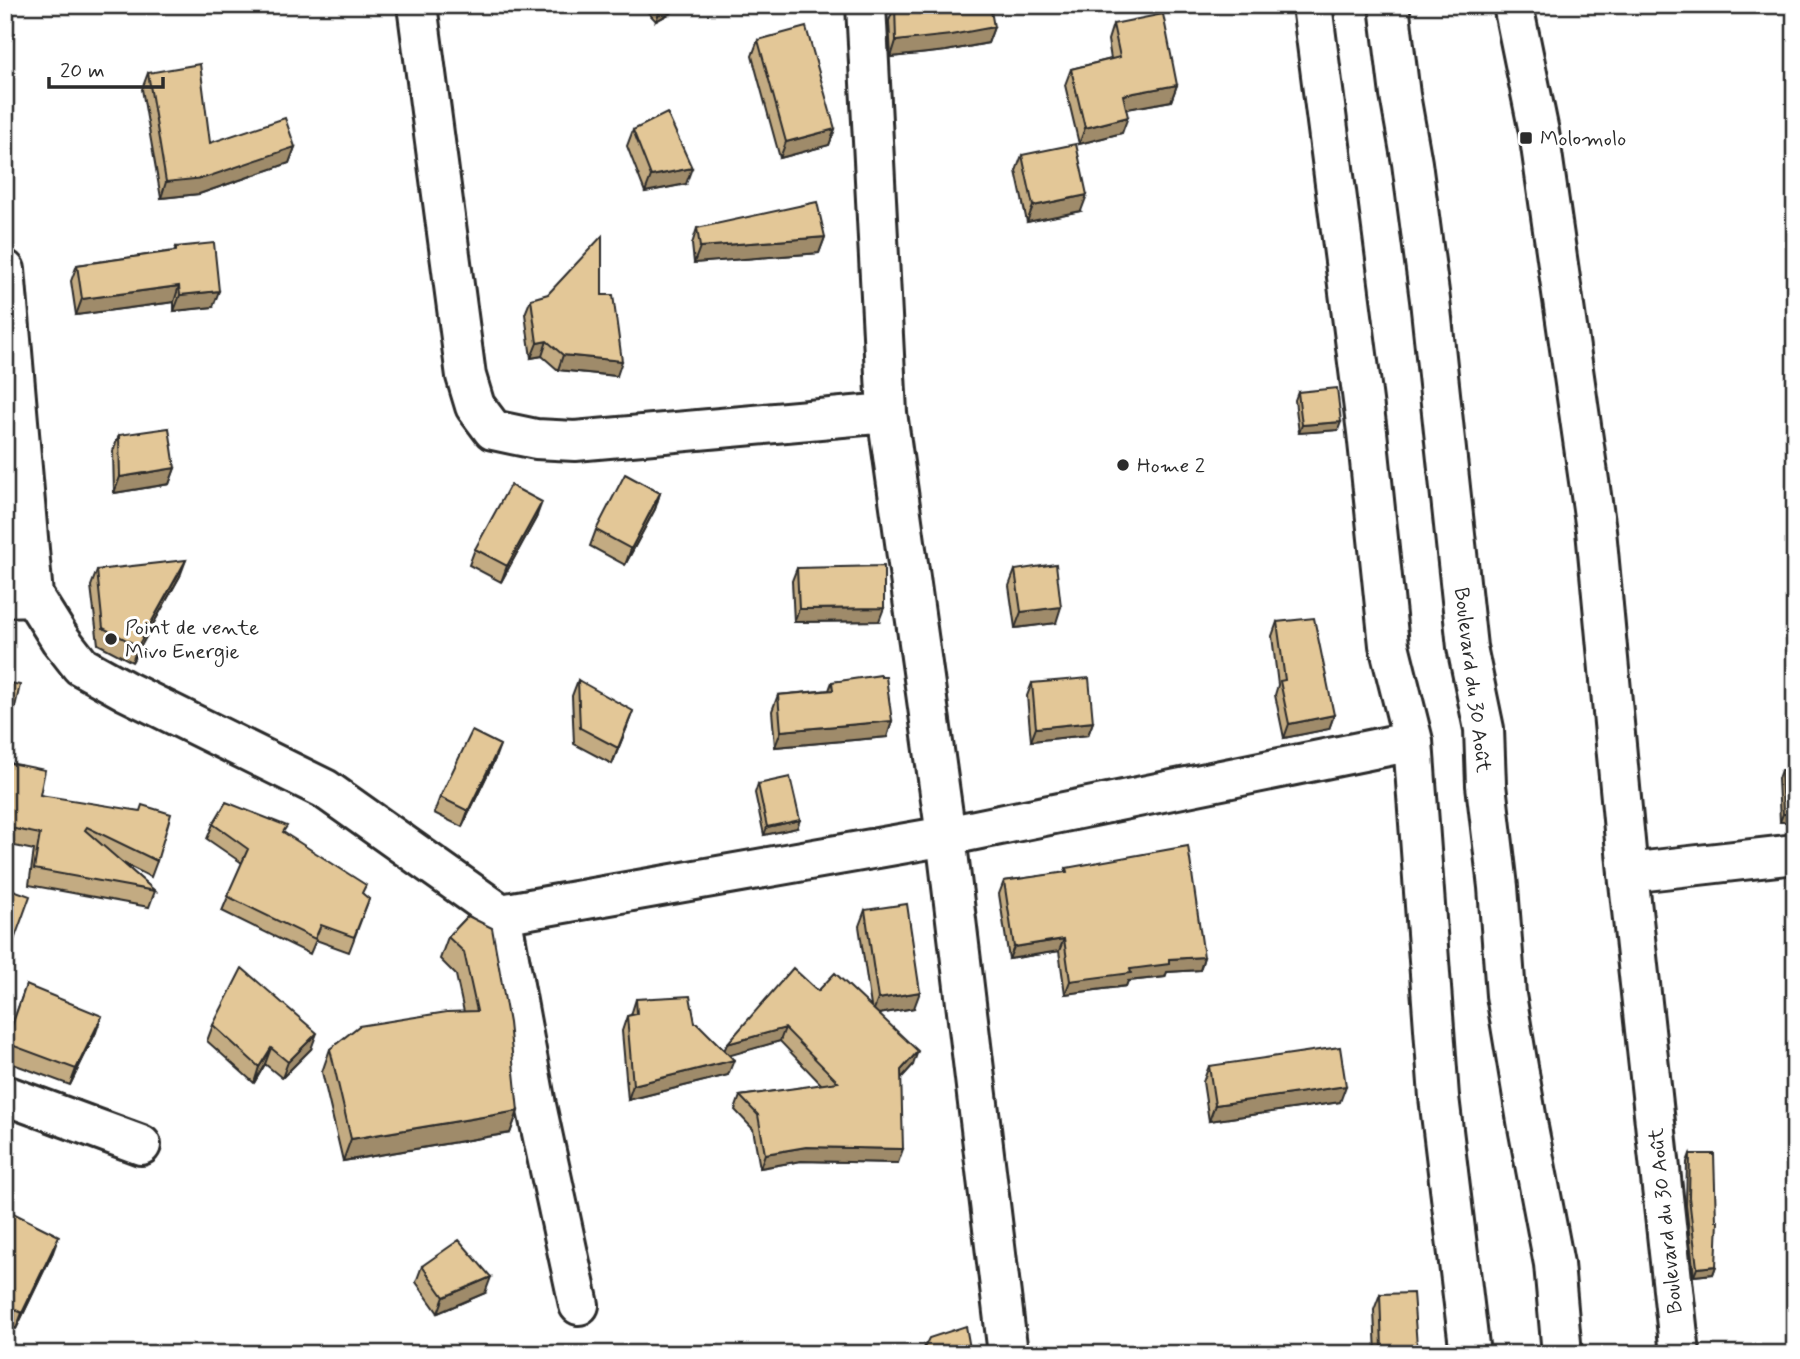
<svg xmlns="http://www.w3.org/2000/svg" width="1800" height="1359" viewBox="0 0 1800 1359" font-family="Mynerve,sans-serif">
	<rect width="100%" height="100%" fill="#fff"/>
	<filter id="ink" filterUnits="userSpaceOnUse"><feTurbulence type="fractalNoise" baseFrequency=".0143" numOctaves="2"/><feDisplacementMap in="SourceGraphic" scale="14" xChannelSelector="R" yChannelSelector="G"/><feConvolveMatrix kernelMatrix="1 2 1 2 8 2 1 2 1" color-interpolation-filters="sRGB"/></filter>
	<g filter="url(#ink)">
		<g fill="none" stroke-linecap="round" stroke-linejoin="round">
			<defs>
				<path id="minor" d="M417 5 466 376 475 406 493 430 536 439 575 441 887 413
					M866 5 887 413 946 836 1008 1354
					M1312 5 1367 432 1389 645 1413 741 1439 1097 1470 1354
					M5 270 33 596
					M5 597 33 596 60 639 81 666 126 691 325 789 501 914 946 836 1413 741
					M1628 873 1795 854
					M501 914 536 1105 579 1305
					M5 1095 141 1145"/>
				<path id="highway" d="M1389 5 1400 95 1412 163 1430 300 1467 647 1484 729 1486 785 1498 887 1506 995 1528 1127 1554 1264 1562 1354
					M1513 5 1539 132 1596 530 1628 873 1680 1354"/>
			</defs>
			<use href="#minor" stroke="#2b2b2b" stroke-width="44"/>
			<use href="#highway" stroke="#2b2b2b" stroke-width="44"/>
			<use href="#minor" stroke="#fff" stroke-width="38"/>
			<use href="#highway" stroke="#fff" stroke-width="38"/>
		</g>
		<path fill="#c3ab82" stroke="#2b2b2b" stroke-width="2" d="M641 5H685L656 21Z
			M895 5 994 27 988 43 946 51 891 57 889 21Z
			M1113 24 1177 85 1171 101 1126 109 1122 133 1079 144 1065 85 1071 69 1111 59 1108 40Z
			M758 40 835 129 829 145 780 158 752 56Z
			M148 73 210 143 295 147 289 163 199 194 161 198 142 89Z
			M633 130 686 184 645 192 627 146Z
			M1022 155 1081 211 1027 222 1016 171Z
			M697 228 825 237 819 253 694 263 692 244Z
			M176 247 213 307 174 311V302L76 315 71 281 77 265 174 251Z
			M602 295 617 376 558 370 542 356 531 358 525 314 531 299Z
			M1298 392 1338 430 1299 433 1295 400Z
			M119 435 175 468 169 484 114 493 113 451Z
			M660 493 655 509 625 565 590 546 596 530Z
			M536 518 501 582 469 565 475 549Z
			M797 568 879 621 794 622 792 581Z
			M97 570 180 576 132 662 98 644 91 586Z
			M1015 570 1056 623 1015 628 1009 586Z
			M1277 622 1334 715 1329 729 1284 738 1275 695 1278 685 1272 636Z
			M881 677 892 721 887 737 775 747 772 711 778 695 829 690 832 682Z
			M578 680 627 727 612 764 574 744 572 696Z
			M1032 683 1093 722 1088 735 1031 741 1027 696Z
			M494 761 462 827 434 813 440 797Z
			M5 762 40 795 157 861 151 877 123 863 155 891 149 907 29 885 34 850 5 844Z
			M1781 770H1795V822H1780L1778 779Z
			M758 784 797 828 764 835 755 793Z
			M213 824 284 833 369 899 349 952 316 940 310 954 222 911 242 863 207 839Z
			M1066 868 1204 957 1200 970 1167 972 1165 977 1128 981 1126 986 1065 994 1059 951 1009 959 999 894 1004 881 1064 873Z
			M865 910 914 1008 879 1014 913 1065 901 1078 898 1163 801 1161 760 1168 753 1129 735 1110 740 1096 822 1085 780 1041 729 1055 728 1075 628 1100 622 1031 627 1016 631 1015 636 999 695 1023 724 1050 818 991 871 1006 859 926Z
			M468 916 518 1111 510 1133 343 1161 322 1072 330 1049 464 1012 456 975 440 959 448 937Z
			M26 985 96 1032 70 1085 5 1061V1045Z
			M213 1025 311 1049 282 1078 265 1064 254 1083 207 1041Z
			M1209 1066 1340 1102 1209 1121 1203 1082Z
			M1690 1154 1716 1266 1713 1274 1694 1276 1686 1205 1687 1162Z
			M5 1209 53 1252 16 1329 5 1324Z
			M422 1266 485 1293 438 1313 416 1282Z
			M1380 1294 1414 1354H1376L1374 1310Z"/>
		<path fill="#9f8b6a" stroke="#2b2b2b" stroke-width="2" d="M662 5H685L656 21Z
			M1739 5H1773L1736 12Z
			M994 27 988 43 946 51 891 57 896 41Z
			M1177 85 1171 101 1117 111 1123 95Z
			M1128 117 1122 133 1079 144 1085 128Z
			M835 129 829 145 780 158 786 142Z
			M295 147 289 163 199 194 161 198 166 182Z
			M692 168 686 184 645 192 651 176Z
			M1087 195 1081 211 1027 222 1033 206Z
			M825 237 819 253 694 263 700 247Z
			M179 286 174 302 76 315 82 299Z
			M219 291 213 307 174 311 180 295Z
			M547 341 542 356 531 358 537 343Z
			M563 355 622 361 617 376 558 370Z
			M1341 422 1338 430 1299 433 1302 425Z
			M175 468 169 484 114 493 120 477Z
			M660 493 655 509 625 565 631 549Z
			M542 502 536 518 501 582 507 566Z
			M186 560 180 576 132 662 138 646Z
			M1061 607 1056 623 1015 628 1021 612Z
			M884 608 879 621 794 622 799 609Z
			M633 711 627 727 612 764 618 748Z
			M1334 715 1329 729 1284 738 1289 724Z
			M892 721 887 737 775 747 781 731Z
			M1093 722 1088 735 1031 741 1036 728Z
			M500 745 494 761 462 827 468 811Z
			M1783 814H1795V822H1780Z
			M800 820 797 828 764 835 767 827Z
			M1064 939 1059 951 1009 959 1014 947Z
			M1204 957 1200 970 1167 972 1165 977 1128 981 1126 986 1065 994 1070 981 1130 969 1169 959Z
			M920 992 914 1008 872 1015 878 999Z
			M102 1016 96 1032 70 1085 76 1069Z
			M785 1028 780 1041 721 1058 727 1044Z
			M317 1033 311 1049 282 1078 288 1062Z
			M271 1048 265 1064 254 1083 259 1067Z
			M918 1051 913 1065 896 1084 901 1070Z
			M734 1060 728 1075 628 1100 633 1085Z
			M1346 1086 1340 1102 1209 1121 1215 1105Z
			M518 1111 510 1133 343 1161 351 1139Z
			M806 1147 903 1149 898 1163 801 1161 760 1168 765 1154Z
			M59 1236 53 1252 16 1329 22 1313Z
			M1716 1266 1713 1274 1694 1276 1697 1268Z
			M491 1277 485 1293 438 1313 444 1297Z
			M1417 1346 1414 1354H1380L1382 1348Z"/>
		<path fill="#e3c797" stroke="#2b2b2b" stroke-width="2" d="M895 5H990L994 27 951 35 896 41Z
			M1163 14 1177 85 1123 95 1128 117 1085 128 1071 69 1120 57 1113 24Z
			M806 27 835 129 786 142 758 40Z
			M200 64 210 143 285 118 295 147 204 178 166 182 148 73Z
			M667 113 692 168 651 176 633 130Z
			M1076 144 1087 195 1033 206 1022 155Z
			M817 202 825 237 700 247 697 228Z
			M602 236V295H613L622 361 563 355 547 341 537 343 531 299 548 294Z
			M214 243 219 291 180 295 179 286 82 299 77 265 176 251V247Z
			M1337 388 1341 422 1302 425 1298 392Z
			M169 428 175 468 120 477 119 435Z
			M625 474 660 493 631 549 596 530Z
			M510 485 542 502 507 566 475 549Z
			M186 560 138 646 103 628 97 570Z
			M1056 564 1061 607 1021 612 1015 570Z
			M884 566V608L799 609 797 568Z
			M1314 618 1334 715 1289 724 1280 681 1285 680 1277 622Z
			M881 675V677H886L892 721 781 731 778 695 833 690 832 682Z
			M1089 678 1093 722 1036 728 1032 683Z
			M578 680 633 711 618 748 580 728Z
			M5 682 20 685 5 751Z
			M472 731 500 745 468 811 440 797Z
			M5 762 45 770 40 795 140 811 142 805 171 814 157 861 87 827 85 830 155 891 34 869 40 834 5 827Z
			M1781 770H1795V814H1783Z
			M790 777 800 820 767 827 758 784Z
			M226 802 287 826 283 832 366 885 362 893 369 899 354 937 321 925 315 939 227 896 248 849 213 824Z
			M1188 846 1204 957 1169 959V964L1130 969 1131 973 1070 981 1064 939 1014 947 1004 881 1067 872 1066 868Z
			M5 887 30 896 5 965Z
			M907 904 920 992 878 999 865 910Z
			M468 916 492 928 509 1023 518 1111 351 1139 330 1049 359 1026 447 1012 477 1011 464 952 448 937Z
			M242 968 317 1033 288 1062 271 1048 259 1067 213 1025Z
			M793 968 818 991 835 973 918 1051 901 1070 903 1149 806 1147 765 1154 758 1115 740 1096 838 1082 785 1028 727 1044Z
			M26 985 102 1016 76 1069 6 1043Z
			M690 996 695 1023H697L734 1060 633 1085 627 1016 637 1014 636 999Z
			M1340 1047 1346 1086 1215 1105 1209 1066Z
			M1690 1154H1714L1716 1221H1718L1716 1266 1697 1268 1689 1197Z
			M5 1209 59 1236 22 1313 5 1305Z
			M459 1240 491 1277 444 1297 422 1266Z
			M1413 1293 1417 1346 1382 1348 1380 1294Z
			M966 1326 971 1354H921L929 1338Z"/>
	</g>
	<g fill="#2b2b2b" stroke="#fff" stroke-width="2.5">
		<rect x="1519" y="131" width="14" height="14" rx="3.5"/>
		<circle cx="1123" cy="465" r="7"/>
		<circle cx="111" cy="639" r="7"/>
	</g>
	<g text-anchor="middle" stroke-width="6" stroke-linejoin="round" paint-order="stroke">
		<g font-size="21" fill="#2b2b2b" stroke="#fff" text-anchor="start">
			<text x="1540" y="145">Molomolo</text>
			<text x="1137" y="472">Home 2</text>
			<text x="125" y="634">Point de vente<tspan x="125" dy="24">Mivo Energie</tspan></text>
		</g>
		<g font-size="21" fill="#2b2b2b" stroke="#fff">
			<text transform="translate(1473 680) rotate(83)" y="7">Boulevard du 30 Août</text>
			<text transform="translate(1665 1221) rotate(-96)" y="7">Boulevard du 30 Août</text>
		</g>
	</g>
	<rect width="1800" height="1359" fill="none" stroke="#fff" stroke-width="28"/>
	<rect x="14" y="14" width="1772" height="1331" fill="none" stroke="#2b2b2b" stroke-width="2.5" filter="url(#ink)"/>
	<path d="M49 77v10h114v-10" fill="none" stroke="#2b2b2b" stroke-width="3.5"/>
	<text x="60" y="77" font-size="21" fill="#2b2b2b" stroke="#ffffff" stroke-width="5" paint-order="stroke">20 m</text>
</svg>
